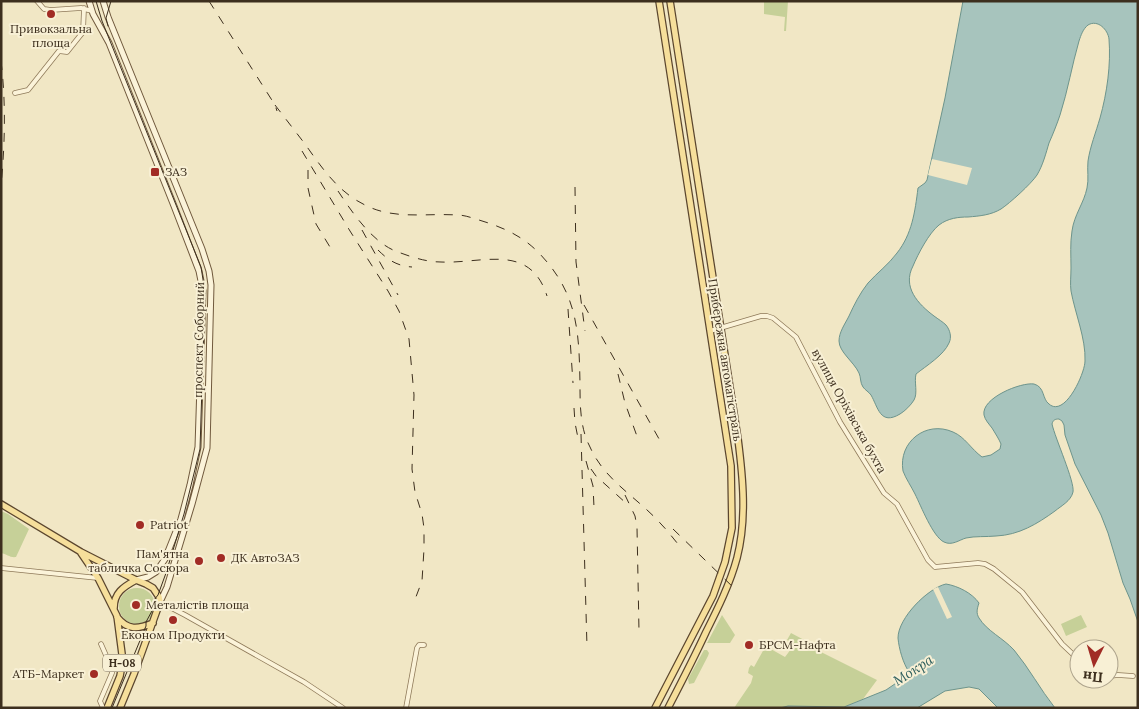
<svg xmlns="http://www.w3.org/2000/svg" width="1139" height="709" viewBox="0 0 1139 709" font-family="Lora,serif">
	<rect width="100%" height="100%" fill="#f1e7c5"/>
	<path fill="#c6d098" d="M764 1H788L786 31H784L785 17 764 14Z
		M1 511 8 514 29 529 16 557C10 558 7 554 1 553Z
		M119 606a18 18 0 1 1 36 0a18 18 0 1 1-36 0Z
		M722 615 735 635 730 643H707Z
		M1081 615 1087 627 1066 636 1061 624Z
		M791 633 821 649V652L877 680 863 699 844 707 789 706 780 708H734L751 683 753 676 748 673 749 668 751 665 754 667 764 649 769 648 785 657 794 645 787 640Z
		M704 650H707L709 653 708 656 694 683 689 684 688 679Z"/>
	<path fill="#a7c4bd" stroke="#6d948c" d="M963 1H1138V622L1130 599 1123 583 1108 533 1101 515 1075 464 1065 435 1064 425 1062 421 1059 419C1055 419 1053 420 1052 424 1055 438 1075 482 1073 492 1071 501 1061 506 1055 511 1037 524 1019 535 996 536 986 537 975 536 966 538 959 540 952 546 944 542 933 537 921 506 915 494 911 486 906 479 903 471 898 442 926 420 953 432 965 437 971 449 982 457L991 455 1000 449 1001 444C999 439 995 433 992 428 989 424 985 420 984 415 981 398 1021 382 1034 384 1045 387 1042 399 1049 404 1065 418 1085 373 1085 361 1086 339 1075 313 1071 291 1070 284 1071 276 1071 268 1071 256 1070 243 1072 231 1074 215 1084 203 1087 188 1089 179 1087 170 1088 161 1090 147 1096 132 1100 118 1107 93 1111 65 1109 39 1108 30 1098 19 1088 25 1083 29 1081 35 1079 41 1072 65 1068 90 1060 115 1057 124 1053 134 1049 143 1046 153 1043 165 1037 175 1031 184 1010 203 1001 209 991 215 980 216 968 217 959 217 948 218 939 225 929 233 918 254 913 266 902 287 918 304 934 316 938 319 943 322 946 325 950 330 952 337 949 343 944 355 926 366 916 374 914 382 918 393 914 400 911 405 905 411 900 414 880 426 878 407 871 395 869 392 865 390 863 387 860 383 861 377 859 373 854 362 839 352 839 341 839 332 845 324 849 316 854 305 860 293 868 283 877 273 889 264 897 253 912 234 915 212 918 188L925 183 927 180 945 98Z
		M946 584C958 586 972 593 979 603 977 609 976 613 979 618 987 631 1003 638 1014 650 1029 668 1040 689 1055 708H998L979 689 969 687 945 691 917 708H780L788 706 844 707 886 690 905 677 909 672C903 663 899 649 898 638 898 618 928 588 946 584Z"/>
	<path fill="#f1e7c5" d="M932 159 972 168 967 185 928 175Z
		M938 587 952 617 947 619 933 589Z"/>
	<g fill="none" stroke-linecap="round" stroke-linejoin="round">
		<defs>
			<path id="street" d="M37 1 44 9 51 10 81 8 92 11
				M15 93 28 90 59 51 67 52 83 32 84 8
				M710 331 761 316H767L773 318 796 337 840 422 884 493 897 504 928 560 935 567 978 563 985 564 994 569 1022 592 1062 644 1079 660
				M1 568 98 578
				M160 602 185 615 304 682 343 708
				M101 644 112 669V673L100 701 103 708
				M1109 676 1118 675 1133 676
				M406 708 417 648 419 645H424"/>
			<path id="secondary" d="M89 1 93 14 109 43 174 206 199 271 203 291 198 447 190 485 181 519 165 559 156 572 148 577 136 580
				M103 1 108 17 202 249 209 271 211 285 207 448 192 504 167 587 160 602"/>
			<path id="primary" d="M1 504 81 552 136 580 146 584 153 588 159 597 160 602 134 674 120 708
				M81 553 98 578 117 616 122 654V665L120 676 107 708
				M114 608C114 593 123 587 136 580
				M117 617C128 631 138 629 153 623
				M655 708 713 596 725 562 732 528 731 466 659 1
				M668 708C681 683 694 658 706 632 718 608 730 584 737 558 747 519 743 478 738 439L670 1"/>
		</defs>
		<use href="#street" stroke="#8e7959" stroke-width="5.5"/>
		<use href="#secondary" stroke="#70593d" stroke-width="7"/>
		<use href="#primary" stroke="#5b462e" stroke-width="8"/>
		<use href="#street" stroke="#fbf3d9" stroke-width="4"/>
		<use href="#secondary" stroke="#fbf3d9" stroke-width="5"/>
		<use href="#primary" stroke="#f6df9b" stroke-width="5.5"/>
		<path stroke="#3d2f1e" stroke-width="1" d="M96 1 102 21 201 267 205 292 200 449 184 514 166 573 158 595 154 600 153 609 146 622V626L112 708
			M108 26 106 18 111 1"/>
		<path stroke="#3d2f1e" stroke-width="1" stroke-dasharray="9 9" stroke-linecap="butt" d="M209 1 275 105 277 111
			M1 61C6 102 5 144 1 186
			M275 105C285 118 295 131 305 144 322 168 338 192 365 205 394 220 426 213 457 215 465 215 472 218 479 220 502 227 521 235 538 252 578 293 579 331 580 384 580 405 580 428 590 447 605 481 637 497 661 524 667 530 672 537 678 544
			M302 151 350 231 388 291 399 311 409 339 414 395 412 469 415 492 422 514 424 528V549L422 581 414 602
			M308 170V188L316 224 333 252
			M575 187 576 262 585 331
			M338 191C352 212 370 239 393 250 408 256 425 262 441 262 482 264 530 242 547 296
			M362 230 398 295
			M378 250C388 260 397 266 412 267
			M584 305 663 446
			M568 309 573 383
			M618 374 625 403 638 439
			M574 408 575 423 579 443
			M581 434 587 647
			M586 461 593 486 594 507
			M591 469 596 476 627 504
			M625 495 635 516 637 527 639 631
			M673 529 736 590"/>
	</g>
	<g fill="#a12c25" stroke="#f8f0d5" stroke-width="2">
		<circle cx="51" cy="14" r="5"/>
		<rect x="150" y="167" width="10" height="10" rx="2.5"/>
		<circle cx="140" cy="525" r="5"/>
		<circle cx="221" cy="558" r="5"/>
		<circle cx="199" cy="561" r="5"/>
		<circle cx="136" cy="605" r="5"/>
		<circle cx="173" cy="620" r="5"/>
		<circle cx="749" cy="645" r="5"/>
		<circle cx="94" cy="674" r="5"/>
	</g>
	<g text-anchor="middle" stroke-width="4" stroke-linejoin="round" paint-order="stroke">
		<rect fill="#f8f0d5" stroke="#756955" stroke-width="1" x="103" y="654.5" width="38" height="17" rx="4"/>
		<g font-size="11" font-weight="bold" fill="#3d2f1e">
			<text x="122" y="667">Н-08</text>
		</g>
		<g font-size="12" fill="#3d2f1e" stroke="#f8f0d5" text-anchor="start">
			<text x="51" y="33" text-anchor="middle">Привокзальна<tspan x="51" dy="14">площа</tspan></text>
			<text x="165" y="176">ЗАЗ</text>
			<text x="150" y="529">Patriot</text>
			<text x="189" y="558" text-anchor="end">Пам'ятна<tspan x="189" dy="14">табличка Сосюра</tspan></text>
			<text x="231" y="562">ДК АвтоЗАЗ</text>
			<text x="146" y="609">Металістів площа</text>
			<text x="173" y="639" text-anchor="middle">Економ Продукти</text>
			<text x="759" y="649">БРСМ-Нафта</text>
			<text x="84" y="678" text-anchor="end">АТБ-Маркет</text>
		</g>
		<g font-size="12" fill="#3d2f1e" stroke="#f8f0d5">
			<text transform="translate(199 340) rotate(-89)" y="4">проспект Соборний</text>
			<text transform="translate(725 360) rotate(81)" y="4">Прибережна автомагістраль</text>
			<text transform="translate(849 411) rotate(61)" y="4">вулиця Оріхівська бухта</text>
		</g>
		<g font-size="14" font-style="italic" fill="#2d5e5d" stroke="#f8f0d5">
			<text transform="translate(913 670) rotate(-33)" y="5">Мокра</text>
		</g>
	</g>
	<rect width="1139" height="709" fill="none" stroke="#3d2f1e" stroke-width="5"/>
	<g transform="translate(1094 664) rotate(185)"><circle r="24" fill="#f8f0d5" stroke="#ada38c"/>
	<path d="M0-4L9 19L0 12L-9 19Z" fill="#a12c25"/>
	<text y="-8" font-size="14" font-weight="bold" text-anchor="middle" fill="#3d2f1e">Пн</text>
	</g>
</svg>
